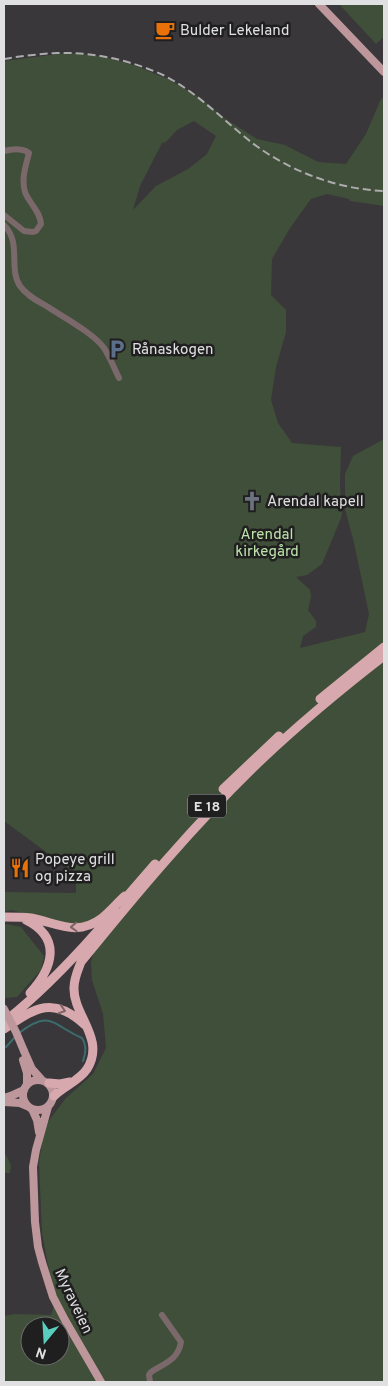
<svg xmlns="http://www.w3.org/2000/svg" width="388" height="1386" viewBox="0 0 388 1386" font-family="Overpass,sans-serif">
	<rect width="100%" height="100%" fill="#39373a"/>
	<path fill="#404f39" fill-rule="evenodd" d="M339 4H384V37L376 44Z
		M67 53 102 56 136 66 170 80 200 98 227 120 257 139 285 145 318 162 346 164 366 134 380 101 384 96V206L350 201 349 199 327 194 311 199 290 228 272 259 271 295 286 310V332L276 367 271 400 278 423 292 443 341 447 340 485 342 514 341 518 322 564 307 575 296 577 310 590 311 597 308 610 316 621V627L303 636 300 648 365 632 369 614 354 543 345 509V474L353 456 384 439V1382H4V1316L15 1314 51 1315 55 1302 42 1233 39 1163 44 1127 66 1098 93 1074 106 1048 103 1014 92 980 91 962 101 928 68 925 11 910 4 912V892L76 893V874L4 821V61ZM194 121 216 136 207 154 188 169 156 186 133 210 140 186 162 143 166 142 177 130ZM30 1326H60V1356H30Z
		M7 924 21 927 44 956 41 970 17 997 4 998V925Z
		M4 1151 11 1165 10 1173H4Z"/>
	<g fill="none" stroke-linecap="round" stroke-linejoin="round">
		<path stroke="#3b6d6f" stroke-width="2" d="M19 1033C51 1009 52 1025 82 1038 87 1045 86 1053 83 1061
			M6 1047 16 1036"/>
		<path stroke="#7b686a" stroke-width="6" d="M4 151C12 149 22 148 29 153 26 165 21 179 25 192 29 203 40 211 41 224L36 231 33 232 24 231 4 215
			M4 225C22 243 8 268 20 286 27 296 38 301 48 307 63 317 93 333 104 348 110 357 114 368 119 378
			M150 1382 149 1375 151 1372C165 1363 178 1360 181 1342L162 1315"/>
		<path stroke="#bd979b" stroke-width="8" d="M319 4 384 72
			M24 1051 32 1069 41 1079
			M23 1060 27 1073V1084
			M23 1095a15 15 0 1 1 30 0a15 15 0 1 1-30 0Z
			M4 1098 13 1095 24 1090
			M4 1102 20 1103 27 1106
			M48 1107 36 1150 33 1167 35 1222 38 1247 42 1262 53 1297 65 1320 101 1382
			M32 1109 37 1120 39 1132"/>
		<path stroke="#d7a9ae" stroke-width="9" d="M320 699 384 647
			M223 789 279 736
			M123 901 155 864
			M4 917C12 917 23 917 31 918 57 923 77 937 102 918 110 912 117 903 125 896
			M26 920C62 938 53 968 30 993
			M4 1022C45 990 81 951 115 911
			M4 1029C35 1008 53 995 85 1025
			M49 1083 60 1084 70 1082
			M54 1096C64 1086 79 1081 87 1069 106 1039 73 1015 74 988 74 978 78 970 81 962 137 893 194 825 257 764 298 725 340 690 384 656"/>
		<path stroke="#acabad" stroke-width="2" stroke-dasharray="8 4" stroke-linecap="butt" d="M4 59C21 56 39 54 57 53 93 52 130 60 163 75 197 92 222 119 251 142 289 171 336 189 384 191"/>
		<path stroke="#bd979b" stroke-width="8" d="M4 1009 16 1032 24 1051"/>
	</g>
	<defs><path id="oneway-chevron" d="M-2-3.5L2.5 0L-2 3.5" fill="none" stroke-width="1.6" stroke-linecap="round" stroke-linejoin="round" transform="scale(1.25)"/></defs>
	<g stroke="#7c6467">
		<use href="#oneway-chevron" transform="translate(74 927) rotate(178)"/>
		<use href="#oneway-chevron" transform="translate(62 1010) rotate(18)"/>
	</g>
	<defs>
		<symbol id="cafe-bare" viewBox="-9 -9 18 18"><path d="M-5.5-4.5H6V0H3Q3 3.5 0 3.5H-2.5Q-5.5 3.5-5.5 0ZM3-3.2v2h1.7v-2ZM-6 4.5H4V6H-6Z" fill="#e8710a" stroke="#201f20" stroke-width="2.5" paint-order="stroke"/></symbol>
		<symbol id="parking-bare" viewBox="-9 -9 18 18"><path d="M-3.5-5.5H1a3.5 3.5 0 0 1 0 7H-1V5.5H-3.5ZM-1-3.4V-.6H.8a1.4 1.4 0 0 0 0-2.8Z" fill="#5c6f8a" stroke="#201f20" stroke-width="2.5" paint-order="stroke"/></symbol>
		<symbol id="church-bare" viewBox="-9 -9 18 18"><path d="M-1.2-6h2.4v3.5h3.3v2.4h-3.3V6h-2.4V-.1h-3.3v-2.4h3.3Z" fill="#6b7280" stroke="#201f20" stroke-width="2.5" paint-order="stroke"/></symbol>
		<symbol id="restaurant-bare" viewBox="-9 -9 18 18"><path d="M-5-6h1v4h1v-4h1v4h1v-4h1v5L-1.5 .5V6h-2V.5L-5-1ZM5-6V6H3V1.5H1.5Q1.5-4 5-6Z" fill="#e8710a" stroke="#201f20" stroke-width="2.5" paint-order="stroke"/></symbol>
	</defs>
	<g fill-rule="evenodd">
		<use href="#cafe-bare" x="151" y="16" width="28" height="28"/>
		<use href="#parking-bare" x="103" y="335" width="28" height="28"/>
		<use href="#church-bare" x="238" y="487" width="28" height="28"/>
		<use href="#restaurant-bare" x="6" y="854" width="28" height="28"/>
	</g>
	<g text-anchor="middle" stroke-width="5" stroke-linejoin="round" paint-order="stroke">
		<rect fill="#201f20" stroke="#a6a5a7" stroke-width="1" x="188" y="794.5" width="38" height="23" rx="4"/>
		<g font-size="14" font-weight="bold" fill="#e0dfe1">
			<text x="207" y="811">E 18</text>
		</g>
		<g font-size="15" fill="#e0dfe1" stroke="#201f20" text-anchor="start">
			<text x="180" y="35">Bulder Lekeland</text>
			<text x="132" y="354">Rånaskogen</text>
			<text x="267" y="506">Arendal kapell</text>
			<text x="35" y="864">Popeye grill<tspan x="35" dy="17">og pizza</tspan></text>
		</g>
		<g font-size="15" fill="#bde3ab" stroke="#201f20">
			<text x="267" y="539">Arendal<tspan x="267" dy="17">kirkegård</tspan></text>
		</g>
		<g font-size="15" fill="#e0dfe1" stroke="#201f20">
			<text transform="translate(74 1301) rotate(65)" y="5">Myraveien</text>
		</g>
	</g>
	<rect width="388" height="1386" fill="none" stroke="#e0dfe1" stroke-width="10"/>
	<g transform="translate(45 1341) rotate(198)"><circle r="24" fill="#201f20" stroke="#6d6c6d"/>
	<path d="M0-4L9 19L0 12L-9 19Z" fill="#59cebe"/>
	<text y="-8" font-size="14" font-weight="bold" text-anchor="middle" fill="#e0dfe1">N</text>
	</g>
</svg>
